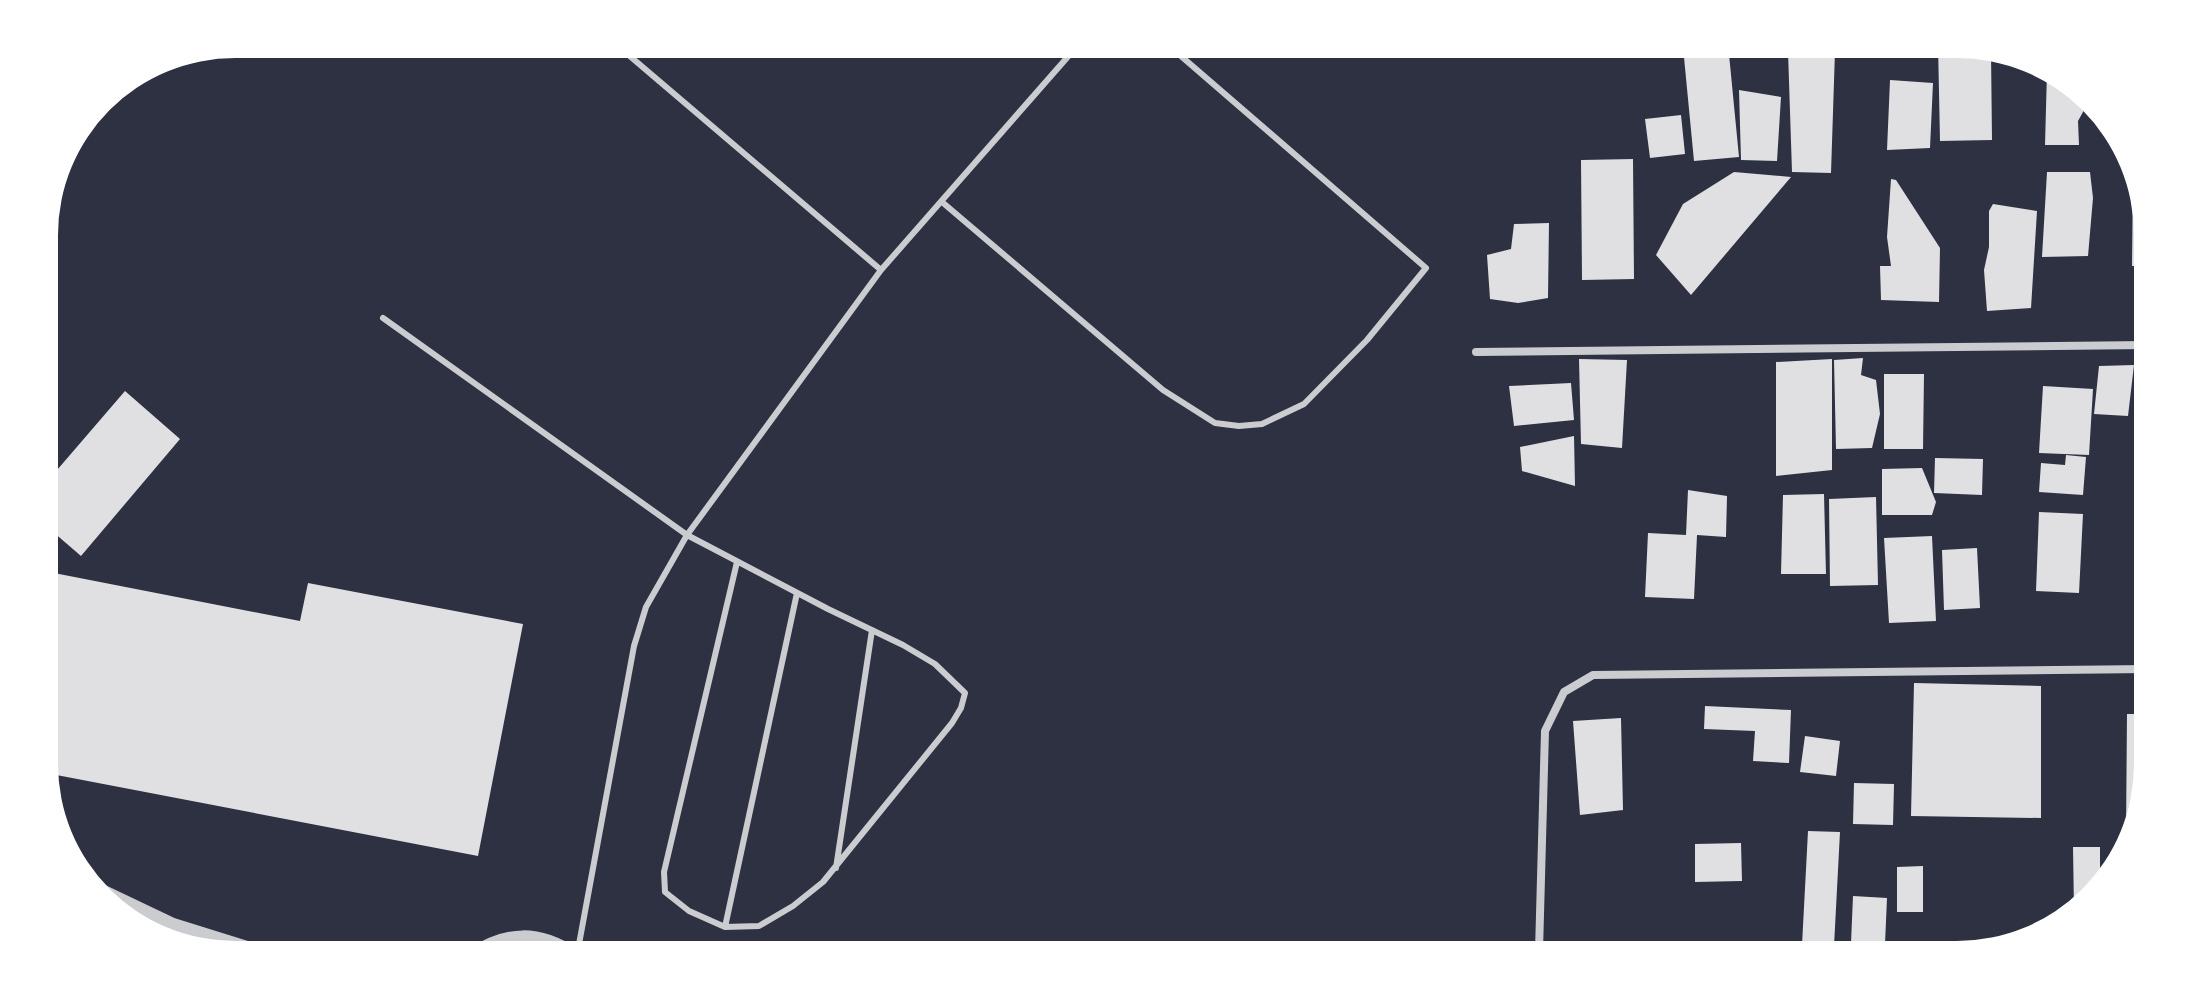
<svg xmlns="http://www.w3.org/2000/svg" width="2192" height="999" viewBox="0 0 2192 999" font-family="'Fira Sans',sans-serif">
	<rect width="100%" height="100%" fill="#2d3142"/>
	<path fill="#e0e0e3" d="M1713 44H1728L1739 157 1694 161 1683 47Z
		M1938 44H1957L1991 51 1992 140 1940 141Z
		M1788 51H1835L1831 173 1792 172Z
		M2047 71 2088 103 2078 121 2079 145H2045Z
		M1890 80 1933 83 1930 148 1887 150Z
		M1739 90 1781 97 1777 161 1741 160Z
		M1681 115 1685 154 1650 158 1645 119Z
		M1633 159 1634 279 1582 280 1581 160Z
		M1734 172 1791 177 1691 295 1656 255 1683 204Z
		M2047 172H2090L2093 198 2088 256 2042 257Z
		M2133 177 2146 210 2147 266H2132Z
		M1891 179 1896 180 1940 248 1939 302 1881 300 1880 266H1891L1887 237Z
		M1993 204 2037 211 2031 308 1987 311 1984 270 1989 247V211Z
		M1549 223 1548 298 1518 303 1490 299 1487 255 1511 249 1514 224Z
		M1863 358 1861 375 1876 380 1880 414 1872 448 1836 449 1834 360Z
		M1579 359 1627 360 1622 448 1581 444Z
		M1832 359V470L1776 476V362Z
		M2134 365 2128 416 2094 414 2099 366Z
		M2142 366H2147V441L2140 442 2138 408Z
		M1884 374H1924L1923 449H1884Z
		M1571 383 1574 420 1514 426 1509 386Z
		M2043 386 2093 389 2089 455 2039 453Z
		M125 391 180 439 81 556 45 525V484Z
		M1574 436 1575 486 1522 471 1520 447Z
		M2066 455 2086 457 2083 495 2039 492 2041 463 2065 465Z
		M1935 458 1983 459 1982 495 1934 493Z
		M1922 468 1936 502 1932 515H1882V469Z
		M1688 490 1727 496 1726 537 1697 535 1694 599 1645 597 1648 533 1686 535Z
		M1824 494 1826 574H1781L1783 495Z
		M1876 497 1878 585 1830 586 1829 499Z
		M2039 512 2083 514 2079 593 2036 591Z
		M1932 536 1936 621 1889 623 1884 538Z
		M1977 548 1980 608 1944 610 1942 550Z
		M54 573 300 621 308 583 523 624 478 856 46 773 45 617Z
		M1914 683 2041 686V818L1911 816Z
		M1705 706 1791 710 1789 763 1753 761 1755 731 1704 729Z
		M2127 714H2148V765L2134 833H2126Z
		M1621 718 1623 810 1580 815 1573 721Z
		M1805 736 1840 741 1836 776 1800 772Z
		M1854 783 1894 784 1893 825 1853 824Z
		M1808 831 1840 832 1834 946 1802 945Z
		M1741 843 1742 881 1695 882V844Z
		M2073 847H2100V878L2074 911Z
		M1923 866V912H1897V867Z
		M1853 896 1887 898 1885 944 1851 943Z"/>
	<g fill="none" stroke-linecap="round" stroke-linejoin="round">
		<path stroke="#caccd0" stroke-width="6" d="M620 44 625 52 881 270
			M942 202 1163 390 1215 423 1239 426 1262 424 1304 404 1367 340 1426 268 1167 44
			M383 318 687 535 828 609 903 645 935 664 965 693 961 708 952 723 823 882 793 906 759 926 725 927 689 911 665 892 664 872 737 562
			M836 868 872 630
			M725 927 797 593
			M577 955 634 646 646 607 687 535 881 270 1079 44"/>
		<path stroke="#caccd0" stroke-width="8" d="M1476 352 2147 345
			M169 942 173 925
			M1541 955 1539 951 1545 731 1564 692 1593 675 2148 669"/>
		<path stroke="#caccd0" stroke-width="14" d="M87 884 173 925 269 955
			M472 955C507 932 539 931 574 955"/>
	</g>
	<path d="M0 0H2192V999H0ZM235 58H1957A177 177 0 0 1 2134 235V764A177 177 0 0 1 1957 941H235A177 177 0 0 1 58 764V235A177 177 0 0 1 235 58Z" fill="#fff" fill-rule="evenodd"/>
</svg>
